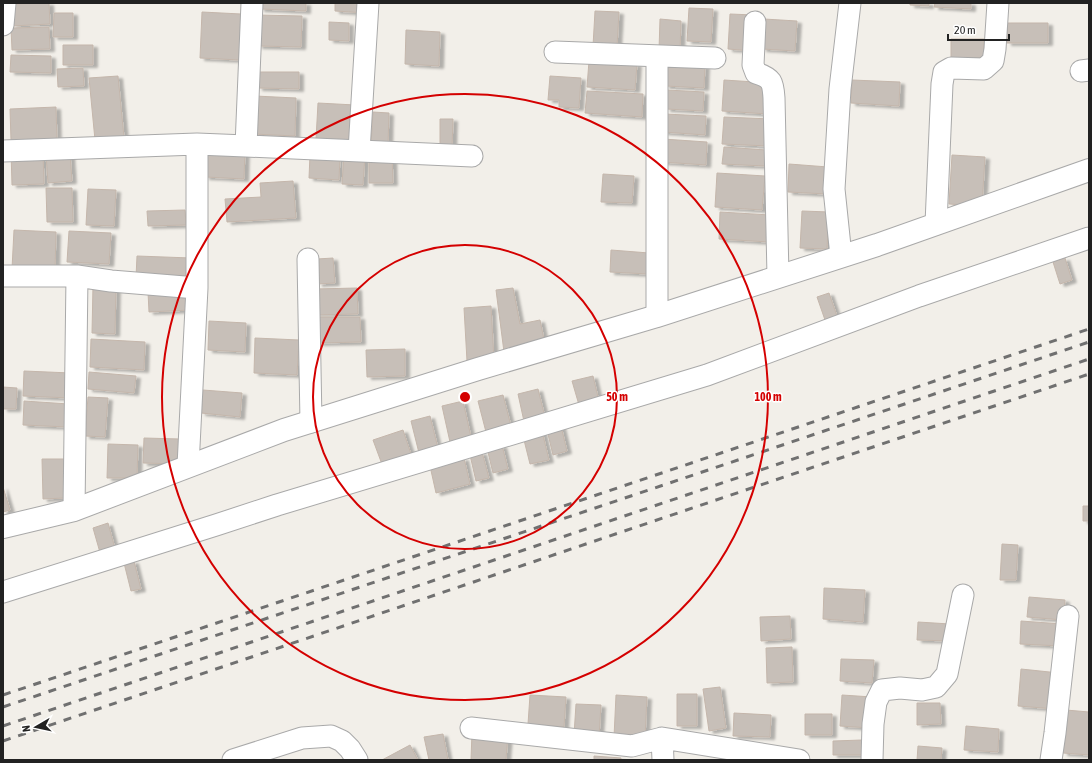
<svg xmlns="http://www.w3.org/2000/svg" width="1092" height="763" viewBox="0 0 1092 763" font-family="'Asap Condensed',sans-serif">
	<defs>
		<filter id="shadow"><feDropShadow dx="4.5" dy="2.5" stdDeviation="1" flood-color="#0004"/></filter>
	</defs>
	<rect width="100%" height="100%" fill="#f2efe9"/>
	<path fill="#c7bfb8" stroke="#c4b6ab" filter="url(#shadow)" d="M49 3 50 24 12 26 11 4Z
		M260 3H306V11L260 9Z
		M335 3H366V13L335 11Z
		M910 3H929V6L910 5Z
		M935 3H971V9L934 7Z
		M689 8 713 9 711 42 687 41Z
		M595 11 619 12 617 47 593 46Z
		M202 12 241 14 239 60 200 58Z
		M54 13H73V37H53Z
		M730 14 754 15 752 51 728 49Z
		M259 15 302 16 301 47 258 46Z
		M660 19 681 21 680 52 659 50Z
		M764 19 797 21 795 51 762 49Z
		M329 22 349 23V41L329 40Z
		M1007 23H1048V43H1007Z
		M49 27 50 49 12 50 11 28Z
		M406 30 440 32 439 66 405 64Z
		M951 39H984V58H951Z
		M63 45H93V65H63Z
		M11 55 51 56V73L10 72Z
		M589 61 637 64 635 90 587 87Z
		M666 64 705 66 704 88 665 86Z
		M83 68 84 86 58 87 57 69Z
		M258 72H299V89L258 88Z
		M118 76 124 137 95 140 89 78Z
		M550 76 581 78 579 108 559 107V100H548Z
		M724 80 770 83 768 114 722 111Z
		M852 80 900 82 899 106 851 103Z
		M667 90 704 92 703 111 666 109Z
		M587 91 643 94 642 117 585 113Z
		M255 96 296 98 295 136 253 134Z
		M318 103 355 105 354 140 316 139Z
		M56 107 57 140 11 141 10 109Z
		M373 112 389 113 388 145 371 144Z
		M665 114 706 116 705 135 663 132Z
		M724 117 771 119 769 146 722 144Z
		M440 119H453L452 149H440Z
		M663 139 707 142 706 165 662 162Z
		M724 147 766 150 765 166 722 164Z
		M206 149 245 151 244 179 205 177Z
		M11 151H43L44 184 12 185Z
		M70 153 72 181 48 183 46 155Z
		M344 154 365 155 363 185 342 184Z
		M392 154 393 183H369V155Z
		M310 155 340 157 339 180 309 178Z
		M952 155 985 157 982 206 949 204Z
		M789 164 828 167 827 194 788 192Z
		M717 173 765 176 762 210 715 207Z
		M603 174 634 176 632 203 601 202Z
		M293 181 296 218 227 222 225 199 261 197 260 183Z
		M46 188H72L73 222H47Z
		M88 189 116 190 114 226 86 225Z
		M185 210 186 225 148 226 147 211Z
		M802 211 829 212 827 249 800 248Z
		M720 212 770 215 769 242 719 239Z
		M14 230 56 232 55 270 12 269Z
		M69 231 111 233 109 264 67 262Z
		M611 250 649 253 648 274 610 272Z
		M137 256 191 258 190 280 136 277Z
		M333 258 335 283 318 284 317 259Z
		M1065 258 1072 280 1060 284 1053 262Z
		M93 285 116 286 115 334 92 333Z
		M357 288 358 314 315 315 314 289Z
		M513 288 520 324 540 320 545 344 504 352 496 290Z
		M190 290 191 310 149 312 148 292Z
		M829 293 837 316 825 320 817 297Z
		M491 306 494 360 467 361 464 308Z
		M319 317H360L361 342 319 343Z
		M209 321 246 323 245 352 208 350Z
		M255 338 299 340 297 375 254 373Z
		M91 339 145 342 144 370 90 367Z
		M405 349V376L367 377 366 350Z
		M24 371 71 373 70 398 23 396Z
		M89 372 136 376 134 393 88 389Z
		M593 376 599 401 579 405 572 381Z
		M3 387 17 388 16 409H3Z
		M538 389 546 421 525 426 518 394Z
		M203 390 242 393 240 417 201 413Z
		M503 395 511 426 486 432 478 401Z
		M88 397 108 398 105 437 85 436Z
		M24 401 69 404 67 427 23 425Z
		M463 401 471 437 450 442 442 406Z
		M430 416 438 448 419 453 411 421Z
		M561 426 567 451 553 455 547 430Z
		M403 430 412 457 383 467 373 440Z
		M542 431 549 460 530 464 523 436Z
		M144 438 180 439 179 464 143 463Z
		M108 444 138 445 137 478H107Z
		M502 445 508 469 493 473 487 448Z
		M482 452 489 478 476 481 470 455Z
		M464 458 470 484 436 493 430 466Z
		M42 459H64L65 498 43 499Z
		M3 487 10 510 3 512Z
		M1083 506H1089V521H1083Z
		M108 523 116 552 101 556 93 528Z
		M1002 544 1018 545 1016 580H1000Z
		M134 561 141 589 131 591 124 563Z
		M824 588 865 590 863 622 823 619Z
		M1029 597 1065 600 1063 620 1027 617Z
		M790 616 791 639 761 641 760 617Z
		M1021 621 1062 624 1060 646 1020 644Z
		M918 622 950 624V641L917 640Z
		M792 647 793 682 767 683 766 648Z
		M841 659 874 660 872 683 840 681Z
		M1021 669 1059 673 1055 709 1018 706Z
		M720 687 726 728 709 731 703 689Z
		M677 694H697V726H677Z
		M530 695 566 697 564 727 528 724Z
		M616 695 647 697 645 738 614 737Z
		M842 695 872 697 870 728 840 726Z
		M917 703H940L941 724 917 725Z
		M576 704 601 705 599 737 574 735Z
		M1066 710 1089 712V755L1063 753Z
		M734 713 771 715 770 737 733 736Z
		M805 714H832V735H805Z
		M966 726 999 729 998 752 964 750Z
		M472 732 508 734 506 760H471Z
		M443 734 448 760H429L424 737Z
		M862 740V755H833V741Z
		M410 745 418 760H382Z
		M918 746 942 748 941 760H917Z
		M594 756 621 758V760H594Z"/>
	<g fill="none" stroke-linecap="round" stroke-linejoin="round">
		<defs>
			<path id="minor" d="M755 22 753 65 756 73C772 78 773 82 774 98L778 276
				M3 25 5 3
				M555 52 715 58
				M657 56V316
				M1081 71 1089 70
				M246 146 472 156
				M3 151 197 144 246 146 252 3
				M359 151 368 3
				M936 224 942 84 944 72 951 68 984 69 993 61 995 49 998 3
				M841 256 834 189 840 89 850 3
				M308 259 311 422
				M3 276H77L111 281 197 288
				M188 466 197 288V144
				M74 510 77 276
				M3 592 216 525 277 505 707 375 919 296 1089 238
				M471 728 632 746 662 738 799 760
				M662 738 663 760
				M233 760 302 738 331 736 342 741 350 749 357 760
				M872 760 873 724 876 702 882 690 900 688 922 690 936 687 947 674 963 595
				M1051 760 1055 733 1068 616"/>
			<path id="tertiary" d="M3 527 74 510 284 430 478 369 657 316 877 245 1089 170"/>
		</defs>
		<use href="#minor" stroke="#a9a9a9" stroke-width="23"/>
		<use href="#tertiary" stroke="#a9a9a9" stroke-width="24"/>
		<use href="#minor" stroke="#fff" stroke-width="21"/>
		<use href="#tertiary" stroke="#fff" stroke-width="22"/>
		<path stroke="#707070" stroke-width="3" stroke-dasharray="8 8" stroke-linecap="butt" d="M3 695 1089 329
			M3 707 1089 342
			M3 726 1089 359
			M3 741 1089 374"/>
	</g>
	<g fill="none" stroke="#d40000" stroke-width="2">
		<circle cx="465" cy="397" r="152"/>
		<circle cx="465" cy="397" r="303"/>
	</g>
	<circle cx="465" cy="397" r="6" fill="#d40000" stroke="#fff" stroke-width="2"/>
	<g font-size="12" text-anchor="middle" font-weight="bold" fill="#d40000" stroke="#fff" stroke-width="3" stroke-linejoin="round" paint-order="stroke">
		<text x="617" y="401">50 m</text>
		<text x="768" y="401">100 m</text>
	</g>
	<rect width="1092" height="763" fill="none" stroke="#222222" stroke-width="8"/>
	<g transform="translate(36 727) rotate(261)" stroke="#ffffff" stroke-width="3" paint-order="stroke">
	<path d="M0-3L7 15L0 10L-7 15Z" fill="#222222"/>
	<text y="-6" font-size="11" font-weight="bold" text-anchor="middle" fill="#222222">N</text>
	</g>
	<path d="M948 34v6h61v-6" fill="none" stroke="#222222" stroke-width="2"/>
	<text x="954" y="34" font-size="12" fill="#222222" stroke="#ffffff" stroke-width="3" paint-order="stroke">20 m</text>
</svg>
